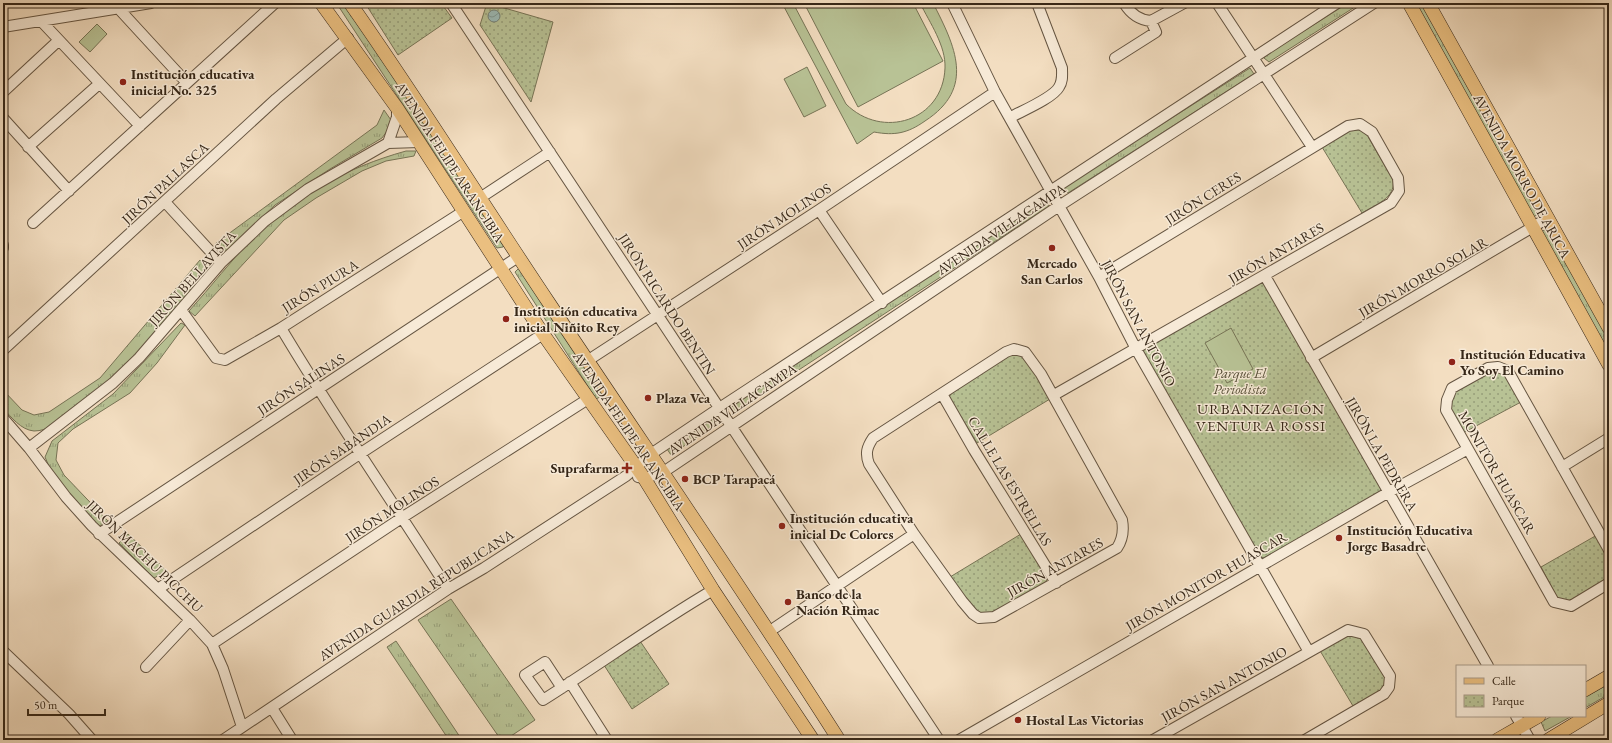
<svg xmlns="http://www.w3.org/2000/svg" width="1612" height="743" viewBox="0 0 1612 743" font-family="'EB Garamond',serif">
	<defs>
		<pattern id="grass-tufts" width="24" height="20" patternUnits="userSpaceOnUse"><rect width="24" height="20" fill="#b8c295"/><path d="M3 7l-1-3M5 7V3M7 7l1-3M15 17l-1-3M17 17v-4M19 17l1-3" fill="none" stroke="#969e79"/></pattern>
		<pattern id="park-dots" width="8" height="8" patternUnits="userSpaceOnUse"><rect width="8" height="8" fill="#b8c295"/><path d="M2 2h.1M6 6h.1" fill="none" stroke="#969e79" stroke-width="1.8" stroke-linecap="round"/></pattern>
		<pattern id="water-waves" width="16" height="10" patternUnits="userSpaceOnUse"><rect width="16" height="10" fill="#9cbbb7"/><path d="M0 5q4-4 8 0t8 0" fill="none" stroke="#809894"/></pattern>
	</defs>
	<rect width="100%" height="100%" fill="#f3dec1"/>
	<filter id="stains"><feTurbulence type="fractalNoise" baseFrequency=".005" numOctaves="4"/><feColorMatrix values="0 0 0 0 .2 0 0 0 0 .09 0 0 0 0 .02 0 0 0 .5 -.17"/></filter>
	<radialGradient id="worn" r=".72"><stop offset=".6" stop-color="#630" stop-opacity="0"/><stop offset="1" stop-color="#630" stop-opacity=".3"/></radialGradient>
	<path fill="url(#grass-tufts)" stroke="#777456" d="M1348 3H1361L1269 62 1264 58 1266 55Z
		M1414 3H1424L1541 213 1533 217Z
		M342 4 346 6 504 244 503 247 497 248 339 7Z
		M1250 68 1254 74 1068 193 1062 188Z
		M384 110 393 123 382 138 330 169 275 205 221 256 216 243 377 125Z
		M406 151H416L414 156 386 161 362 171 316 198 284 220 195 316 189 311C211 287 231 260 254 237 300 194 345 168 406 151Z
		M1046 200 1049 206 733 413 729 407Z
		M1548 228 1609 337V353L1541 232Z
		M200 260 211 270C167 321 125 375 69 414 58 422 48 431 34 431 21 430 11 417 3 408V390L22 410 34 415 49 412 100 378Z
		M519 268 604 395 596 399 515 272Z
		M181 323 185 325 157 363 130 393 73 429 58 443 56 460 64 475 108 521 97 528 54 478 45 457 52 441 113 394Z
		M713 418 717 423 671 455 667 449Z
		M128 534 167 571 154 578 119 543Z
		M451 599 535 720 505 740H501L418 620Z
		M396 641 462 740H449L387 647Z
		M1609 684V694L1585 708V697Z
		M1552 716H1572L1545 731 1541 722Z"/>
	<path fill="url(#park-dots)" stroke="#777456" d="M365 3H441L452 18 398 55Z
		M487 3 553 22 531 102 480 25Z
		M1350 130H1360L1367 135 1393 180C1396 198 1375 205 1362 213L1322 147Z
		M1259 283 1265 284 1382 491 1264 558 1259 556 1143 352 1145 347Z
		M1011 352H1017L1028 361 1050 399 977 443 949 397 952 393Z
		M1489 370 1506 373 1521 402 1463 433 1448 409 1455 388Z
		M1021 534 1047 578 1046 583 986 616 974 611 950 577Z
		M1597 535 1609 558V579L1570 602 1558 599 1541 567Z
		M1350 631 1358 632 1386 679 1382 692 1353 706 1319 649Z
		M640 641 669 684 632 709 604 665Z"/>
	<path fill="#b8c295" stroke="#777456" d="M782 3H793L846 104C882 140 943 121 945 68 946 46 930 23 920 3H933C955 46 976 88 925 121 908 133 895 136 874 132L857 144Z
		M804 3H913L943 61 858 107Z
		M97 24 107 34 90 52 79 42Z
		M807 67 826 106 804 117 784 79Z
		M1231 328 1253 369 1227 383 1205 343Z"/>
	<path fill="url(#water-waves)" stroke="#738077" d="M488 16a6 6 0 1 1 12 0a6 6 0 1 1-12 0Z"/>
	<g fill="none" stroke-linecap="round" stroke-linejoin="round">
		<defs>
			<path id="minor" d="M451 3 939 740
				M952 3 995 92 1099 277 1136 349 1309 652
				M1124 3C1130 13 1139 20 1151 21L1184 3
				M1217 3 1312 147
				M119 9 187 83
				M42 22 140 126
				M3 27 151 3
				M1115 58 1156 32 1151 21
				M3 92 58 41
				M1011 117C1022 111 1053 98 1059 87 1063 81 1062 75 1062 68L1037 3
				M3 118 69 191
				M388 143 397 117V108
				M28 147 99 84
				M480 198 550 152
				M165 202 221 263
				M819 210 882 303
				M33 223 275 3
				M3 245V248
				M1265 276 1488 666
				M181 310 216 358 225 360 281 328 464 211
				M281 328C334 417 393 502 448 589
				M1014 349 1025 352 1041 374 1122 520C1124 531 1123 539 1117 548L994 617 979 618 973 614 962 601 914 534 869 464C865 453 867 447 873 438L1006 352Z
				M3 350 276 99 348 38
				M1311 358 1548 218
				M587 361 819 210 995 92
				M942 394 974 450 1056 583
				M1054 395 1391 203 1399 191 1398 178 1372 132 1360 124 1348 126 1099 277
				M3 418 29 448 66 497 92 526 190 620 212 644 223 669 242 727
				M29 448 113 383 139 358 221 263 265 221 308 189 388 143 419 142
				M1562 467 1609 438
				M638 477 644 478 662 473 1059 206 1374 3
				M99 534 518 257
				M1609 550 1508 371 1498 367 1488 368 1452 388 1447 400 1446 410 1554 602 1571 606 1609 583
				M158 589 361 453 543 334
				M770 631 914 534
				M212 644 403 517 588 399
				M3 651 69 714 92 740
				M146 667 190 620
				M570 682 607 740
				M562 688 545 662 525 675 543 700C600 664 655 624 713 590
				M272 708 292 740
				M1516 716 1530 740
				M223 740 448 589 484 568 626 476 651 454 718 409 1337 3
				M959 740 1389 492 1468 449
				M1153 740 1348 630 1364 634 1390 676 1389 687 1384 694 1305 740"/>
			<path id="major" d="M321 3 397 108 543 334 644 478 713 590 813 740
				M350 3C419 101 482 203 549 303 646 449 745 592 839 740
				M1409 3 1609 365
				M1428 3 1609 328
				M1585 690 1609 676
				M1497 740 1539 716
				M1548 740 1609 703"/>
		</defs>
		<use href="#minor" stroke="#655542" stroke-width="12"/>
		<use href="#major" stroke="#362718" stroke-width="14"/>
		<use href="#minor" stroke="#f7ead7" stroke-width="10"/>
		<use href="#major" stroke="#eabf80" stroke-width="13"/>
	</g>
	<g fill="#8f2418" stroke="#f7ead7" stroke-width="1.5">
		<circle cx="123" cy="82" r="4"/>
		<circle cx="1052" cy="248" r="4"/>
		<circle cx="506" cy="319" r="4"/>
		<circle cx="1452" cy="362" r="4"/>
		<circle cx="648" cy="398" r="4"/>
		<path d="M625 462h4v4h4v4h-4v4h-4v-4h-4v-4h4z"/>
		<circle cx="685" cy="479" r="4"/>
		<circle cx="782" cy="526" r="4"/>
		<circle cx="1339" cy="538" r="4"/>
		<circle cx="788" cy="602" r="4"/>
		<circle cx="1018" cy="720" r="4"/>
	</g>
	<g text-anchor="middle" stroke-width="3" stroke-linejoin="round" paint-order="stroke">
		<g font-size="14" font-weight="bold" fill="#362718" stroke="#f7ead7" text-anchor="start">
			<text x="131" y="79">Institución educativa<tspan x="131" dy="16">inicial No. 325</tspan></text>
			<text x="1052" y="268" text-anchor="middle">Mercado<tspan x="1052" dy="16">San Carlos</tspan></text>
			<text x="514" y="316">Institución educativa<tspan x="514" dy="16">inicial Niñito Rey</tspan></text>
			<text x="1460" y="359">Institución Educativa<tspan x="1460" dy="16">Yo Soy El Camino</tspan></text>
			<text x="656" y="403">Plaza Vea</text>
			<text x="619" y="473" text-anchor="end">Suprafarma</text>
			<text x="693" y="484">BCP Tarapacá</text>
			<text x="790" y="523">Institución educativa<tspan x="790" dy="16">inicial De Colores</tspan></text>
			<text x="1347" y="535">Institución Educativa<tspan x="1347" dy="16">Jorge Basadre</tspan></text>
			<text x="796" y="599">Banco de la<tspan x="796" dy="16">Nación Rimac</tspan></text>
			<text x="1026" y="725">Hostal Las Victorias</text>
		</g>
		<g font-size="14" fill="#362718" stroke="#f7ead7">
			<text transform="translate(450 162) rotate(57)" y="5">AVENIDA FELIPE ARANCIBIA</text>
			<text transform="translate(1522 176) rotate(61)" y="5">AVENIDA MORRO DE ARICA</text>
			<text transform="translate(165 183) rotate(-43)" y="5">JIRÓN PALLASCA</text>
			<text transform="translate(1203 198) rotate(-32)" y="5">JIRÓN CERES</text>
			<text transform="translate(784 216) rotate(-33)" y="5">JIRÓN MOLINOS</text>
			<text transform="translate(1001 229) rotate(-34)" y="5">AVENIDA VILLACAMPA</text>
			<text transform="translate(1276 253) rotate(-30)" y="5">JIRÓN ANTARES</text>
			<text transform="translate(1423 277) rotate(-30)" y="5">JIRÓN MORRO SOLAR</text>
			<text transform="translate(192 278) rotate(-48)" y="5">JIRÓN BELLAVISTA</text>
			<text transform="translate(320 286) rotate(-32)" y="5">JIRÓN PIURA</text>
			<text transform="translate(667 304) rotate(57)" y="5">JIRÓN RICARDO BENTIN</text>
			<text transform="translate(1139 323) rotate(62)" y="5">JIRÓN SAN ANTONIO</text>
			<text transform="translate(301 384) rotate(-33)" y="5">JIRÓN SALINAS</text>
			<text transform="translate(732 409) rotate(-34)" y="5">AVENIDA VILLACAMPA</text>
			<text transform="translate(629 431) rotate(56)" y="5">AVENIDA FELIPE ARANCIBIA</text>
			<text transform="translate(342 449) rotate(-34)" y="5">JIRÓN SABANDIA</text>
			<text transform="translate(1382 454) rotate(60)" y="5">JIRÓN LA PEDRERA</text>
			<text transform="translate(1497 472) rotate(60)" y="5">MONITOR HUASCAR</text>
			<text transform="translate(1010 481) rotate(59)" y="5">CALLE LAS ESTRELLAS</text>
			<text transform="translate(392 509) rotate(-33)" y="5">JIRÓN MOLINOS</text>
			<text transform="translate(145 556) rotate(44)" y="5">JIRÓN MACHU PICCHU</text>
			<text transform="translate(1055 567) rotate(-29)" y="5">JIRÓN ANTARES</text>
			<text transform="translate(1206 581) rotate(-30)" y="5">JIRÓN MONITOR HUASCAR</text>
			<text transform="translate(416 595) rotate(-33)" y="5">AVENIDA GUARDIA REPUBLICANA</text>
			<text transform="translate(1224 684) rotate(-29)" y="5">JIRÓN SAN ANTONIO</text>
		</g>
		<g font-size="14" font-style="italic" fill="#564e37" stroke="#f7ead7">
			<text x="1240" y="378">Parque El<tspan x="1240" dy="16">Periodista</tspan></text>
		</g>
		<g font-size="15" letter-spacing="1" fill="#362718" stroke="#f7ead7">
			<text x="1261" y="414">URBANIZACIÓN<tspan x="1261" dy="17">VENTURA ROSSI</tspan></text>
		</g>
	</g>
	<rect width="1612" height="743" fill="none" stroke="#f3dec1" stroke-width="16"/>
	<rect x="4" y="4" width="1604" height="735" fill="none" stroke="#362718" stroke-width="2"/>
	<rect x="8" y="8" width="1596" height="727" fill="none" stroke="#362718"/>
	<rect x="1456" y="665" width="130" height="52" fill="#f7ead7" stroke="#aa9c8b"/>
	<rect x="1464" y="678" width="20" height="6" fill="#eabf80" stroke="#aa9c8b"/>
	<text x="1492" y="685" font-size="12" fill="#362718">Calle</text>
	<rect x="1464" y="695" width="20" height="12" fill="url(#park-dots)" stroke="#aa9c8b"/>
	<text x="1492" y="705" font-size="12" fill="#362718">Parque</text>
	<path d="M28 709v6h77v-6" fill="none" stroke="#362718" stroke-width="2"/>
	<text x="34" y="709" font-size="12" fill="#362718" stroke="#f7ead7" stroke-width="3" paint-order="stroke">50 m</text>
	<rect width="100%" height="100%" filter="url(#stains)"/>
	<rect width="100%" height="100%" fill="url(#worn)"/>
</svg>
